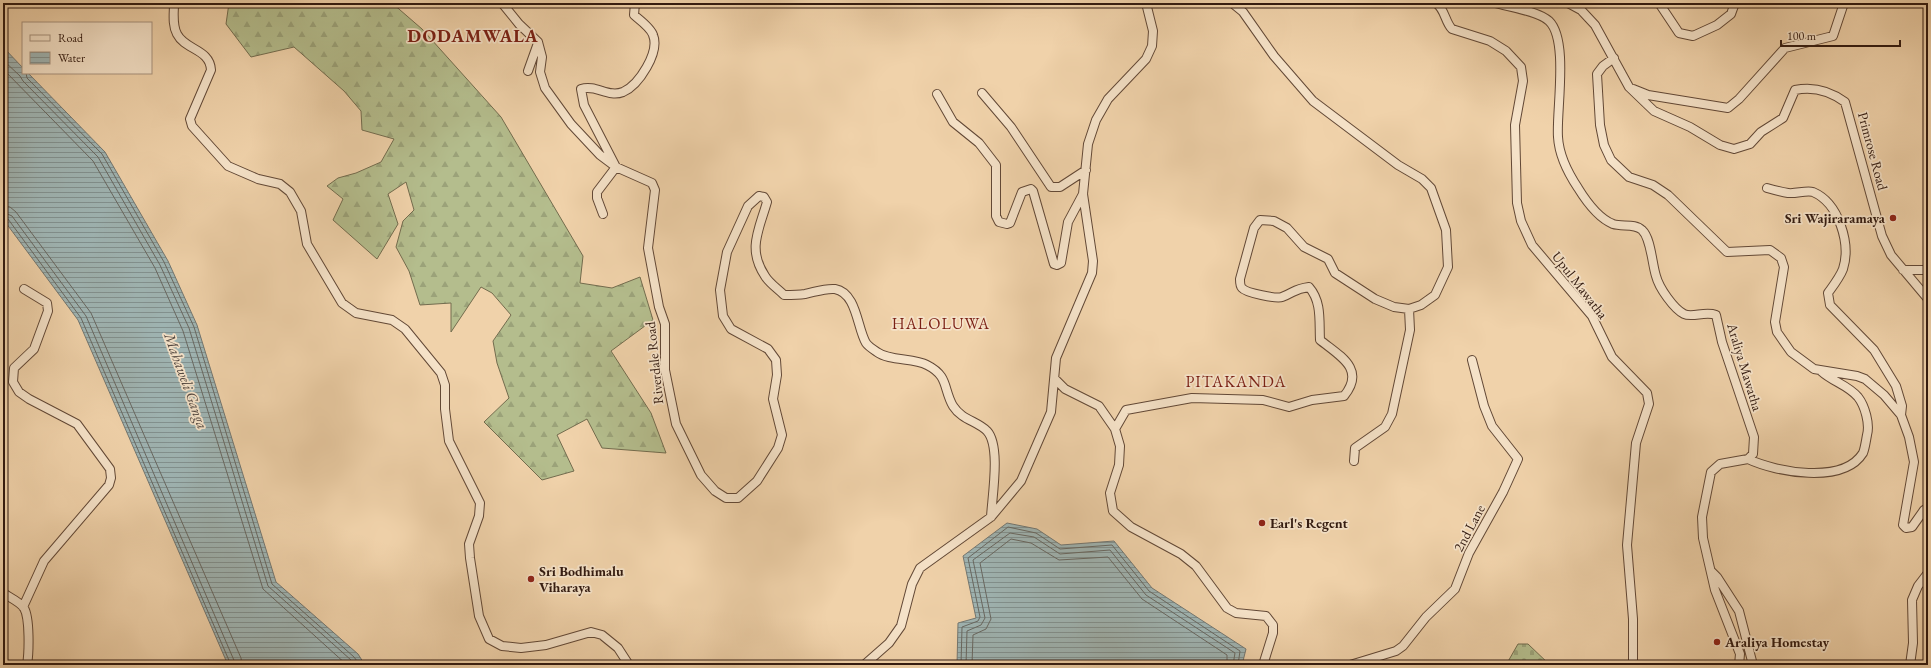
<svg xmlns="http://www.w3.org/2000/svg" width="1931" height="668" viewBox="0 0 1931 668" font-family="'EB Garamond',serif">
	<defs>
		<pattern id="forest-firs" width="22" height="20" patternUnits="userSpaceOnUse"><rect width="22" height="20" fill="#b4bd8d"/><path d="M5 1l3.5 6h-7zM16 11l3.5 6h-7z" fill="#9ba279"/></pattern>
		<pattern id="cemetery-stones" width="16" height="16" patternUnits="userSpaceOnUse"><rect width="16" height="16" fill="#b4bd8d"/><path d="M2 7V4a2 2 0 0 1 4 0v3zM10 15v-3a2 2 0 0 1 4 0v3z" fill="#9ba279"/></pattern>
		<pattern id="water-rules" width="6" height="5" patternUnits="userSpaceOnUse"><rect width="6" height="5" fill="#9fb5b4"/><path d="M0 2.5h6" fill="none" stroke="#829291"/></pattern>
	</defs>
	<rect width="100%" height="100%" fill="#f0d2aa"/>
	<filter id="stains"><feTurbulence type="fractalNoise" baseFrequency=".005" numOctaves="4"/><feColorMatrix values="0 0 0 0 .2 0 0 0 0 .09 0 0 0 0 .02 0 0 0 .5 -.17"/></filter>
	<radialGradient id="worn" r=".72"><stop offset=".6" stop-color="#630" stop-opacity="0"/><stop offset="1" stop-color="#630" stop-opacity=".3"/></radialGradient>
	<path fill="url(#forest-firs)" stroke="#736c4e" d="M229 3H392L422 29 501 117 583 256 580 283 612 288 640 277 653 320 611 351 651 413 666 453 602 448 587 419 557 435 574 471 542 480 484 422 509 398 497 363 493 341 511 315 492 293 481 287 451 332V303L420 305 409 271 396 247 403 221 414 210 406 182 388 194 398 224 377 259 333 220 343 199 327 186 338 178 356 173 381 162 394 139 362 130 361 111 344 91 294 47 251 57 226 24Z"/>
	<path fill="url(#cemetery-stones)" stroke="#736c4e" d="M1518 644H1528L1550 665H1506Z"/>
	<path fill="url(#water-rules)" stroke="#737772" d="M3 47 23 68V73H28L105 152 168 261 197 325 276 582 358 654 365 665H228L78 320 3 219Z
		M1007 523 1037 529 1061 545 1114 541 1152 588 1246 649 1242 665H957L958 623 976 618 963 556Z"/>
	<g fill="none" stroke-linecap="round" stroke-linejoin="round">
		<path stroke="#686862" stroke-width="1" d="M3 60 20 76 23 81 98 157 160 265 189 328 268 586 351 660 354 665
			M3 69 93 161 155 268 183 331 263 589 347 665
			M26 73 27 78 102 154 164 262 194 327 272 584 354 657 360 665
			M3 206 10 207 16 212 91 313 241 658 242 665
			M3 212 12 216 86 316 236 665
			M3 217 8 219 81 318 231 665
			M961 665 962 627 978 621 980 617 968 558 1008 527 1036 533 1060 549 1112 545 1149 591 1240 651 1238 665
			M966 665 967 631 981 625 985 618 973 560 1010 533 1034 537 1060 554 1110 550 1146 595 1235 653 1233 665
			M972 665 973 635 986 629 991 619 980 563 1011 539 1031 543 1059 560 1108 557 1142 599 1227 655V665"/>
		<defs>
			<path id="minor" d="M174 3C174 13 172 25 177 34 185 50 210 49 211 70L190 119 192 126 228 166 258 179 280 184 290 192 301 211 307 244 342 303 356 313 392 320 405 329 441 373 445 385V409L449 441 480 503 479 516 469 544 470 558 479 616 489 639 502 646 521 648 546 645 591 632 602 635 618 648 629 665
				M502 3 519 24 538 42 542 57 540 72 545 88 571 124 600 155 616 167 652 183 655 190 648 248 659 307 665 324V370L676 424 701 475 715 491 726 498H738L757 481 778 448 782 435 773 399 777 375 776 360 768 349 731 329 723 316 720 290 727 252 748 206 759 196 764 197 767 202C759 230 747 249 765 276 769 283 778 289 784 295 791 295 798 295 805 294 815 292 825 288 835 289 857 293 857 328 866 343 868 346 874 350 877 352 889 361 914 358 927 365 949 376 943 389 953 406 962 420 977 421 987 431 1001 446 992 497 991 517
				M1436 3C1445 9 1445 22 1452 29L1490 41 1506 51 1521 67 1523 81 1515 125 1517 203 1521 221 1532 245 1592 316 1612 357 1647 393 1649 404 1636 443 1627 545 1633 619V665
				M1495 3C1509 7 1538 11 1549 21 1569 40 1556 112 1558 137 1559 155 1568 173 1578 188 1586 201 1598 218 1613 224 1622 227 1635 223 1642 230 1651 238 1652 264 1656 276 1659 288 1674 309 1684 314 1692 318 1705 311 1716 315L1722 342 1754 437 1753 454 1748 459 1720 464 1711 472 1702 517 1703 538 1715 590 1740 654 1739 665
				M1568 3 1581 10 1595 25 1629 87 1654 111 1690 127 1720 145 1734 149 1750 144 1761 132 1783 118 1795 90C1814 86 1830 91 1845 102L1882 236 1891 255 1928 299
				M1659 3 1679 33 1693 36 1717 25 1731 14 1735 3
				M1614 58 1603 66 1597 74 1600 125 1604 145 1611 160 1629 177 1653 185 1668 195 1727 252 1770 250 1781 258 1784 267 1775 322 1777 332 1791 352 1814 369 1857 376 1865 379 1884 395 1901 415 1909 437 1914 462 1903 525 1906 528 1912 527 1924 510 1928 508
				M528 71 538 43
				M1633 89 1648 95 1728 108 1739 99 1785 48 1833 36 1844 3
				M982 93 1011 127 1051 187H1060L1086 170
				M937 94 953 122 979 143 996 165V216L999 222 1007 224 1010 223 1022 192 1031 189 1033 191 1054 264 1057 265 1061 263 1068 222 1083 194
				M1767 188C1774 190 1781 192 1788 193 1796 194 1806 190 1813 192 1839 203 1851 244 1843 269 1840 277 1833 286 1828 293L1830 305 1874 350 1896 386 1902 406 1901 415
				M603 214 597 198V192L616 167 584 105 581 89C596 84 608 98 623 92 639 85 660 52 653 35 651 28 640 20 634 15L635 3
				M1903 270H1928
				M1055 379 1065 389 1099 406 1115 429 1120 446 1119 465 1110 493 1113 511 1131 527 1181 554 1196 566 1227 608 1236 613 1266 616 1273 625V633L1263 665
				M1115 429 1126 410 1192 398 1263 400 1289 407 1312 400 1344 396C1366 369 1340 356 1320 340 1319 321 1322 302 1309 287 1294 289 1295 292 1282 297 1277 299 1246 293 1242 288 1240 286 1240 282 1240 279L1254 228 1260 220 1274 221 1287 228 1304 247 1328 259 1335 273 1375 299 1394 307 1409 309 1421 305 1435 295 1448 267 1446 230 1431 188 1422 179 1398 165 1313 101 1274 56 1243 12 1232 3
				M1748 459C1776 472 1843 485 1863 453 1865 448 1866 440 1867 435 1870 424 1865 406 1858 397 1848 385 1833 382 1821 371
				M1354 461 1355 448 1385 427 1392 414 1410 330 1409 309
				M1711 571 1717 577 1739 611 1753 665
				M3 593C9 597 20 602 24 608 30 618 29 653 27 665
				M23 607 44 561 109 485 111 478 110 469 77 424 29 399 19 392 13 382 14 368 34 349 48 311 47 303 24 289
				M864 665 889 643 901 626 912 584 920 568 991 517 1021 481 1051 412 1056 358 1092 273 1093 261 1083 194 1088 144 1096 120 1108 99 1146 59 1152 46 1153 31 1146 3
				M1350 665 1396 651 1403 646 1426 617 1455 589 1469 553 1503 492 1518 459 1492 426 1484 406 1472 360
				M1910 665 1913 643 1912 600 1918 586 1928 573"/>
		</defs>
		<use href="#minor" stroke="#624836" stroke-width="10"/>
		<use href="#minor" stroke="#f5e2c8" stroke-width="8"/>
	</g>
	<g fill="#8f2418" stroke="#f5e2c8" stroke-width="1.5">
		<circle cx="1893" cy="218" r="4"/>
		<circle cx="1262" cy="523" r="4"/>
		<circle cx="531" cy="579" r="4"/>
		<circle cx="1717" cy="642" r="4"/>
	</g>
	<g text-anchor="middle" stroke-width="3.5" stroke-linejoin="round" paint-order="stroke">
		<g font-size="14" fill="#321a10" stroke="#f5e2c8">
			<text transform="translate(1873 151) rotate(75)" y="5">Primrose Road</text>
			<text transform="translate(1580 285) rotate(52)" y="5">Upul Mawatha</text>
			<text transform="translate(654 363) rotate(-96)" y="5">Riverdale Road</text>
			<text transform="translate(1745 367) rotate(73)" y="5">Araliya Mawatha</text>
			<text transform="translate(1469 528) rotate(-62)" y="5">2nd Lane</text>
		</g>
		<g font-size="14" font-weight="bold" fill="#321a10" stroke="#f5e2c8" text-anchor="start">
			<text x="1885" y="223" text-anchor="end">Sri Wajiraramaya</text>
			<text x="1270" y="528">Earl's Regent</text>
			<text x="539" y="576">Sri Bodhimalu<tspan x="539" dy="16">Viharaya</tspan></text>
			<text x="1725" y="647">Araliya Homestay</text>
		</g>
		<g font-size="15" font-style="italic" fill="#534841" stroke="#f5e2c8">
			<text transform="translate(186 381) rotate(70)" y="5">Mahaweli Ganga</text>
		</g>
		<g font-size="16" letter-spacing="1" fill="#7a1f14" stroke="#f5e2c8">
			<text x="941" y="329">HALOLUWA</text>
			<text x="1236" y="387">PITAKANDA</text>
		</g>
		<g font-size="18" font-weight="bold" letter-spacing="1" fill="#7a1f14" stroke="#f5e2c8">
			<text x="473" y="42">DODAMWALA</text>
		</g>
	</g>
	<rect width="1931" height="668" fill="none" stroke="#f0d2aa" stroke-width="16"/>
	<rect x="4" y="4" width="1923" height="660" fill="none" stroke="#321a10" stroke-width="2"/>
	<rect x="8" y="8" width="1915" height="652" fill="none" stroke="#321a10"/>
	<rect x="22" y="22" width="130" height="52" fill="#f5e2c8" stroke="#a7927e"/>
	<rect x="30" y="35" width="20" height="6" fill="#f5e2c8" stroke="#a7927e"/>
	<text x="58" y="42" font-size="12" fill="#321a10">Road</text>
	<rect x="30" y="52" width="20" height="12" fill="url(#water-rules)" stroke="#a7927e"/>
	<text x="58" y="62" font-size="12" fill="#321a10">Water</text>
	<path d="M1781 40v6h119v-6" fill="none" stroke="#321a10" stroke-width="2"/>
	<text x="1787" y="40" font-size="12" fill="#321a10" stroke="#f5e2c8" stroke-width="3" paint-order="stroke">100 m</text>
	<rect width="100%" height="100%" filter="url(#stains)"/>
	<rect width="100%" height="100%" fill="url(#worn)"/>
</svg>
